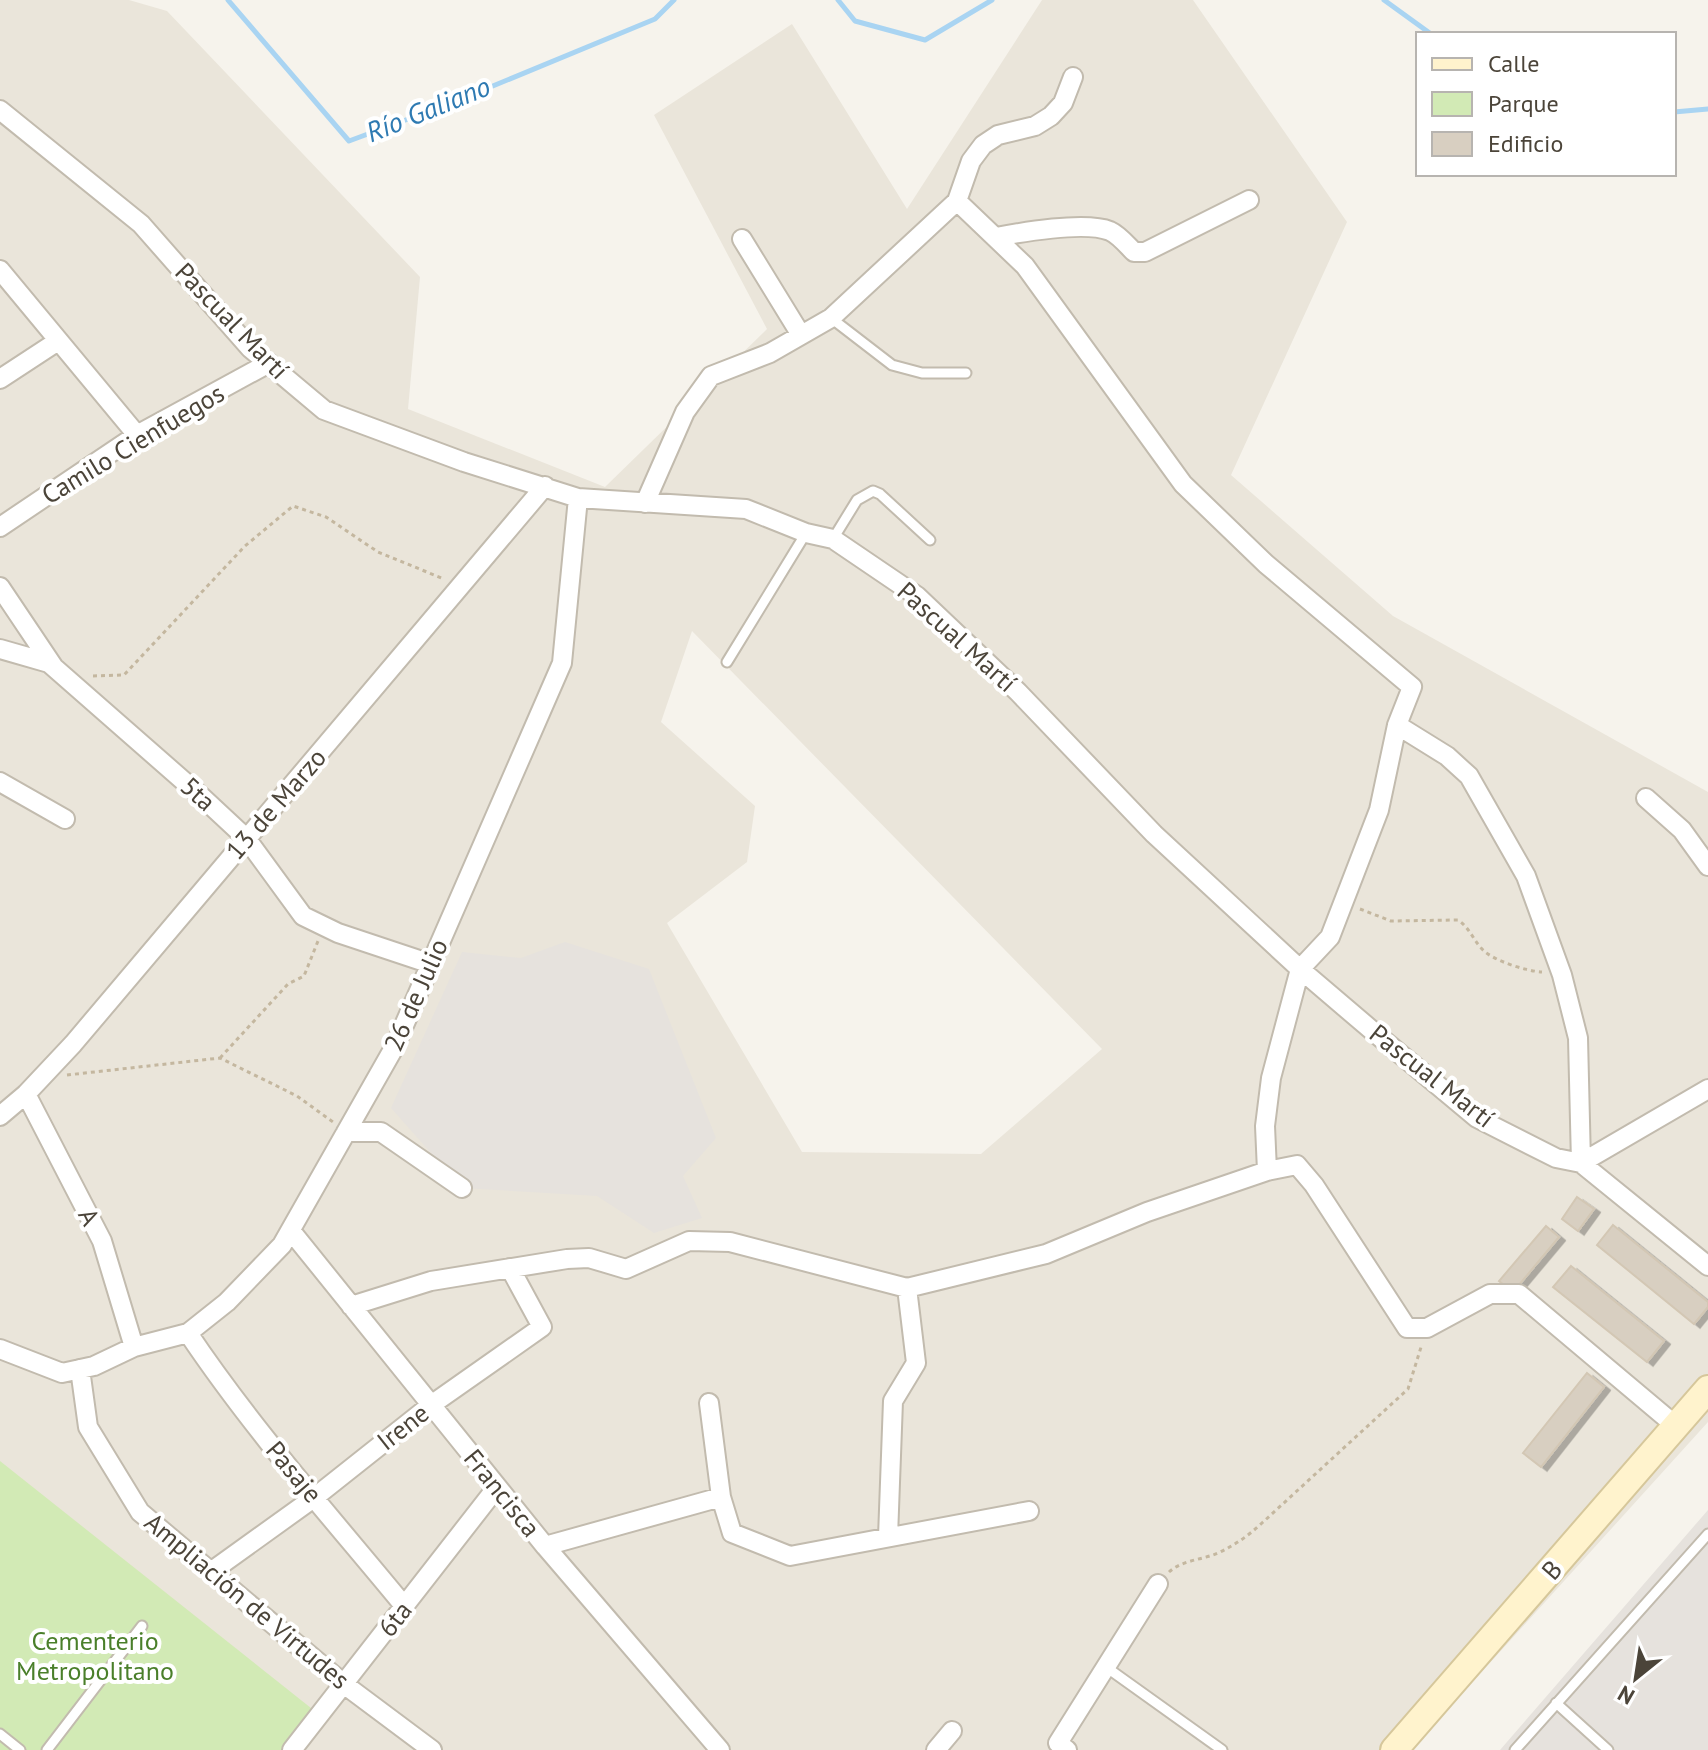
<svg xmlns="http://www.w3.org/2000/svg" width="1708" height="1750" viewBox="0 0 1708 1750" font-family="'PT Sans',sans-serif">
	<defs>
		<filter id="shadow"><feDropShadow dx="6" dy="3.5" stdDeviation="0" flood-color="#0004"/></filter>
	</defs>
	<rect width="100%" height="100%" fill="#f6f3ec"/>
	<path fill="#eae5da" fill-rule="evenodd" d="M0 0H129L167 11 420 277 408 409 605 487 767 329 654 115 792 24 907 209 1042 0H1193L1347 222 1231 475 1393 616 1708 792V1422L1411 1750H0ZM692 631 1102 1049 981 1154 802 1152 667 923 747 862 755 806 661 722Z"/>
	<path fill="#e6e2dd" d="M565 942 649 969 716 1138 683 1176 702 1218 654 1233 597 1196 462 1188 391 1108 462 952 521 958Z
		M1708 1510V1750H1500Z"/>
	<path fill="#d2eab5" d="M0 1461 316 1712 285 1750H0Z"/>
	<g fill="none" stroke-linecap="round" stroke-linejoin="round">
		<path stroke="#a9d4f2" stroke-width="5" d="M228 0 349 141 454 102 655 19 674 0
			M838 0 855 21 925 40 992 0
			M1384 0 1431 34
			M1674 112 1708 109"/>
	</g>
	<path fill="#d8cfc1" stroke="#d3c7b4" stroke-width="2" filter="url(#shadow)" d="M1577 1197 1594 1209 1578 1231 1562 1219Z
		M1613 1225 1708 1302V1307L1694 1324 1597 1245Z
		M1546 1226 1559 1237 1513 1292 1499 1281Z
		M1571 1266 1664 1341 1647 1362 1553 1287Z
		M1587 1373 1604 1387 1541 1467 1523 1453Z"/>
	<g fill="none" stroke-linecap="round" stroke-linejoin="round">
		<defs>
			<path id="lane" d="M831 318 892 365 922 373H966
				M833 539 857 500 873 491 880 494 930 540
				M727 662 806 533
				M1106 1667 1222 1750
				M1556 1703 1608 1750
				M0 1734 20 1750
				M47 1750 142 1626
				M1515 1750 1708 1534"/>
			<path id="street" d="M0 110 141 224 250 348 324 410 464 462 578 498 746 509 806 533 833 539 917 596 1018 692 1154 834 1300 969 1375 1033 1477 1118 1556 1158 1581 1163 1708 1266
				M957 201 1025 266 1183 484 1266 564 1412 687 1397 725 1379 810 1330 937 1300 969 1271 1078 1265 1126 1267 1171
				M996 237C1023 232 1085 221 1110 231 1119 235 1127 245 1134 252H1145L1249 200
				M742 239 801 335
				M0 270 137 435
				M0 379 58 341
				M645 503 685 412 711 376 770 353 831 318 957 201 971 161 983 145 998 135 1035 126 1051 116 1063 103 1073 77
				M0 527 137 435 269 363
				M0 587 53 666
				M0 649 49 663 203 798 246 838 303 916 338 933 431 964
				M1397 725 1447 756 1469 776 1526 876 1562 975 1578 1038 1581 1163 1708 1089
				M0 782 65 819
				M1646 798 1682 830 1708 866
				M26 1094 102 1241 134 1347
				M0 1116 26 1094 73 1044 545 486
				M346 1132H381L462 1188
				M291 1231 545 1546 720 1750
				M351 1306 431 1281 567 1259 589 1258 626 1269 689 1241 730 1242 907 1288 1046 1254 1147 1212 1267 1171 1297 1165 1314 1185 1407 1328H1427L1490 1294H1519L1676 1426
				M188 1333C253 1430 331 1517 405 1607
				M0 1349 62 1373 94 1366 134 1347 188 1333 227 1302 282 1245 395 1046 562 663 578 498
				M80 1369 88 1427 140 1512 345 1685 432 1750
				M709 1403 721 1497 732 1533 790 1556 1029 1511
				M888 1537 893 1401 916 1363 907 1288
				M545 1546 721 1497
				M212 1571 315 1497 431 1405 542 1327 510 1268
				M292 1750 497 1487
				M936 1750 952 1731
				M1067 1750 1058 1743 1158 1584"/>
			<path id="secondary" d="M1394 1750 1708 1389"/>
		</defs>
		<use href="#lane" stroke="#c2bbae" stroke-width="13"/>
		<use href="#street" stroke="#c2bbae" stroke-width="22"/>
		<use href="#secondary" stroke="#d6c79b" stroke-width="30"/>
		<path stroke="#c4b79f" stroke-width="3" stroke-dasharray="4 4" stroke-linecap="butt" d="M93 676 124 675 245 546 293 506 326 517 378 552 444 579
			M1360 909 1391 921 1458 920C1470 928 1473 940 1483 950 1494 961 1526 971 1542 972
			M220 1058 288 984 304 976 318 941
			M67 1075 220 1058 297 1096 333 1122
			M1169 1572C1182 1560 1202 1560 1218 1553 1235 1545 1248 1536 1262 1523L1408 1389 1422 1344"/>
		<use href="#lane" stroke="#fff" stroke-width="9"/>
		<use href="#street" stroke="#fff" stroke-width="18"/>
		<use href="#secondary" stroke="#fff3cd" stroke-width="26"/>
	</g>
	<g text-anchor="middle" stroke-width="8" stroke-linejoin="round" paint-order="stroke">
		<g font-size="26" fill="#4b4439" stroke="#fff">
			<text transform="translate(232 321) rotate(46)" y="9">Pascual Martí</text>
			<text transform="translate(133 444) rotate(-31)" y="9">Camilo Cienfuegos</text>
			<text transform="translate(957 637) rotate(42)" y="9">Pascual Martí</text>
			<text transform="translate(198 794) rotate(42)" y="9">5ta</text>
			<text transform="translate(276 804) rotate(-49)" y="9">13 de Marzo</text>
			<text transform="translate(416 995) rotate(-66)" y="9">26 de Julio</text>
			<text transform="translate(1432 1076) rotate(38)" y="9">Pascual Martí</text>
			<text transform="translate(89 1217) rotate(63)" y="9">A</text>
			<text transform="translate(403 1427) rotate(-38)" y="9">Irene</text>
			<text transform="translate(294 1472) rotate(50)" y="9">Pasaje</text>
			<text transform="translate(502 1493) rotate(51)" y="9">Francisca</text>
			<text transform="translate(1552 1570) rotate(-49)" y="9">B</text>
			<text transform="translate(247 1601) rotate(40)" y="9">Ampliación de Virtudes</text>
			<text transform="translate(395 1619) rotate(-52)" y="9">6ta</text>
		</g>
		<g font-size="26" fill="#4a7f2a" stroke="#fff">
			<text x="95" y="1650">Cementerio<tspan x="95" dy="30">Metropolitano</tspan></text>
		</g>
		<g font-size="28" font-style="italic" fill="#2e7ab2" stroke="#fff">
			<text transform="translate(428 109) rotate(-22)" y="10">Río Galiano</text>
		</g>
	</g>
	<rect x="1416" y="32" width="260" height="144" fill="#ffffff" stroke="#b7b4b0" stroke-width="2"/>
	<rect x="1432" y="58" width="40" height="12" fill="#fff3cd" stroke="#b7b4b0" stroke-width="2"/>
	<text x="1488" y="72" font-size="24" fill="#4b4439">Calle</text>
	<rect x="1432" y="92" width="40" height="24" fill="#d2eab5" stroke="#b7b4b0" stroke-width="2"/>
	<text x="1488" y="112" font-size="24" fill="#4b4439">Parque</text>
	<rect x="1432" y="132" width="40" height="24" fill="#d8cfc1" stroke="#b7b4b0" stroke-width="2"/>
	<text x="1488" y="152" font-size="24" fill="#4b4439">Edificio</text>
	<g transform="translate(1636 1678) rotate(210)" stroke="#ffffff" stroke-width="6" paint-order="stroke">
	<path d="M0-6L14 30L0 20L-14 30Z" fill="#4b4439"/>
	<text y="-12" font-size="22" font-weight="bold" text-anchor="middle" fill="#4b4439">N</text>
	</g>
</svg>
